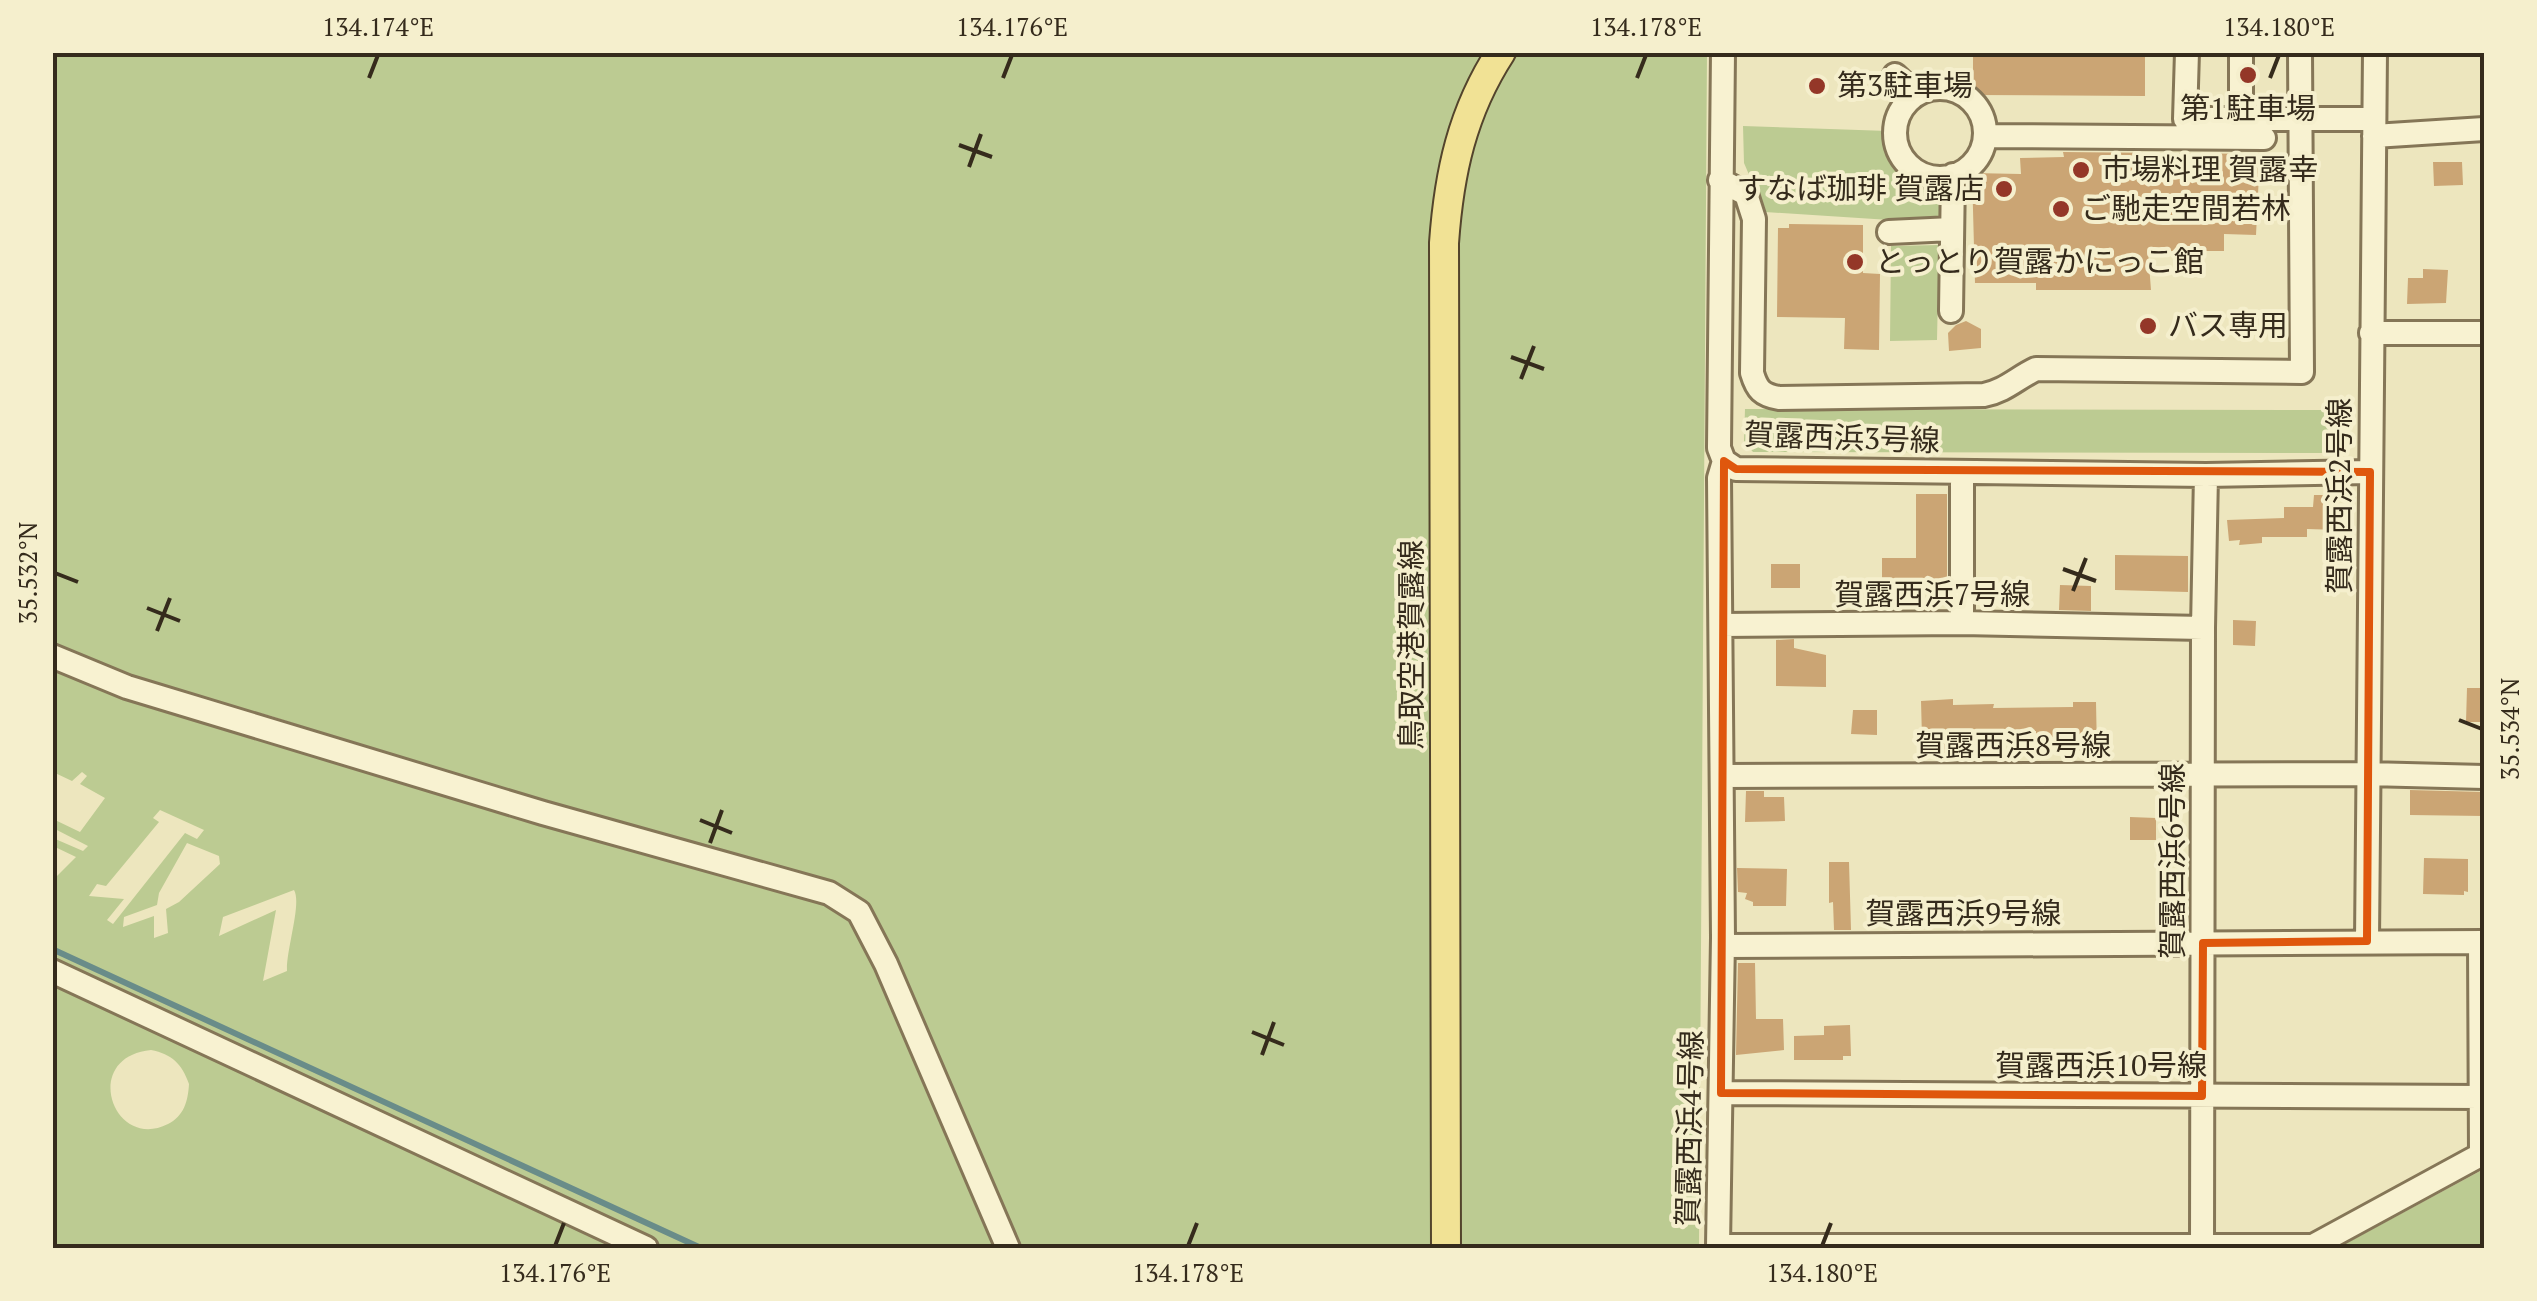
<svg xmlns="http://www.w3.org/2000/svg" width="2537" height="1301" viewBox="0 0 2537 1301" font-family="'PT Serif','Noto Sans JP',serif">
	<rect width="100%" height="100%" fill="#ede6be"/>
	<path fill="#bccb92" fill-rule="evenodd" d="M52 53H1707L1699 1248H1019L884 940 813 879 715 848 490 788 271 716 118 676 53 648Z
		M1743 126 1888 131C1890 165 1912 181 1943 184L1944 214 1936 223 1765 212 1744 163Z
		M1939 245 1937 340 1890 341 1891 246Z
		M1745 409 2338 410 2337 440 2327 453 1753 452 1744 441Z
		M53 667 822 902 849 918 868 945 997 1248H662L53 967V880L76 857 53 846V838L83 851 88 846 53 828V819L80 832 105 798 80 784 87 776 82 772 72 781 53 772ZM160 810 204 830 197 839 185 833 113 924 107 920 124 899 89 896 97 884 106 886 159 822 153 818ZM187 843 219 856 220 864 179 902 166 909 168 933 154 938V916L123 927 124 917 157 905 159 893ZM294 890C302 903 286 950 287 971L263 981 276 910 219 936 223 917Z
		M53 985 622 1248H53ZM151 1050C172 1054 182 1064 189 1084 188 1101 184 1116 168 1124 113 1152 80 1057 151 1050Z
		M2484 1169V1248H2335L2343 1245Z"/>
	<g fill="none" stroke-linecap="round" stroke-linejoin="round">
		<path stroke="#698c89" stroke-width="6" d="M52 949 701 1248"/>
	</g>
	<path fill="#cba574" d="M1973 52H2145V96L1973 95Z
		M2063 152 2260 154 2256 235 2224 234V251H2148L2151 290H2036V283H1975L1972 173 2021 174 2020 158 2064 157Z
		M2433 162H2462L2463 185 2434 186Z
		M1789 224 1863 225V273L1880 274 1879 350 1844 349 1845 318 1777 317 1778 228H1789Z
		M2423 269 2448 270 2446 303 2407 304 2408 278H2423Z
		M1966 321 1981 329V348L1949 351 1948 333 1956 325Z
		M1916 494H1947V583L1882 586V558H1916Z
		M2314 495H2339V530L2307 529V537H2262V543L2239 545 2240 540 2229 541 2227 520 2284 518V507H2313Z
		M2115 555 2188 556V592L2115 590Z
		M1771 564H1800V588H1771Z
		M2060 585 2091 586V611L2059 610Z
		M2233 620 2256 621 2255 646 2233 645Z
		M1794 639V648L1826 655V687L1776 686V640Z
		M2467 688H2484V722H2466Z
		M1953 699V705L1994 704 1993 708 2073 707V702H2096L2097 752H2074V737H2036V731L1993 732V735L1956 736 1957 760H1938V737L1922 738 1921 701Z
		M1853 710H1877V735L1851 734Z
		M2410 790 2484 792V816L2410 815Z
		M1746 791H1764V797H1784L1785 821 1745 822Z
		M2130 817 2156 818V840H2130Z
		M2424 858 2468 859V892L2464 891V895L2423 894Z
		M1829 862H1849L1851 930H1834L1833 902 1829 903Z
		M1737 868 1787 869 1786 906H1753V902L1745 899 1747 893 1738 892Z
		M1738 963H1755L1756 1019H1783L1784 1050 1736 1055Z
		M1850 1025 1851 1056H1843V1060H1794V1036L1824 1035V1026Z"/>
	<g fill="none" stroke-linecap="round" stroke-linejoin="round">
		<defs>
			<path id="minor" d="M1723 52 1719 448 1724 461 1736 469 2206 475 2370 472
				M2187 52 2185 119H2374
				M2241 52V119
				M1895 75 1916 95
				M1895 133a45 45 0 1 1 90 0a45 45 0 1 1-90 0Z
				M1985 136 2264 138
				M2374 136 2484 129
				M1720 180 1746 194 1754 219 1752 373C1757 390 1762 395 1779 398L1984 395C2005 391 2017 378 2036 369L2302 372 2300 52
				M1889 232 1952 229
				M1951 311 1953 175
				M2371 333H2484
				M1724 461 1719 478 1723 938 1718 1246H2313L2484 1153
				M1962 623V472
				M1721 625 1962 623 2203 628
				M52 656 127 687 543 813 829 893 859 912 886 964 1008 1248
				M1722 776 2368 774 2484 777
				M2367 941 2375 52
				M2480 942 2481 1155
				M1723 946 2484 942
				M52 971 646 1248
				M1721 1093 2481 1097
				M2202 1248 2203 628 2206 475"/>
			<path id="major" d="M1446 1248 1444 243C1449 173 1462 112 1501 52"/>
		</defs>
		<use href="#minor" stroke="#857657" stroke-width="28"/>
		<use href="#major" stroke="#53442c" stroke-width="32"/>
		<use href="#minor" stroke="#f8f2d1" stroke-width="22"/>
		<use href="#major" stroke="#f1e295" stroke-width="28"/>
	</g>
	<path fill="none" stroke="#df570d" stroke-width="8" stroke-linejoin="round" d="M1724 461 1736 469 2370 472 2367 941 2203 943 2202 1096 1721 1093Z"/>
	<path fill="none" stroke="#352b1c" stroke-width="4" d="M369 78 378 55M1003 78 1012 55M1637 78 1646 55M2270 78 2279 55M959 145 992 157M969 167 981 134M1511 357 1544 369M1521 379 1534 346M2063 569 2096 581M55 573 78 582M2073 591 2086 558M147 608 180 621M157 631 170 598M2459 720 2482 729M700 820 732 833M710 843 722 810M1252 1032 1284 1045M1262 1055 1274 1022M555 1246 564 1223M1188 1246 1197 1223M1822 1246 1831 1223"/>
	<g fill="#943728" stroke="#f5efcd" stroke-width="4">
		<circle cx="2248" cy="75" r="10"/>
		<circle cx="1817" cy="86" r="10"/>
		<circle cx="2081" cy="170" r="10"/>
		<circle cx="2004" cy="189" r="10"/>
		<circle cx="2061" cy="209" r="10"/>
		<circle cx="1855" cy="262" r="10"/>
		<circle cx="2148" cy="326" r="10"/>
	</g>
	<g text-anchor="middle" stroke-width="8" stroke-linejoin="round" paint-order="stroke">
		<g font-size="30" fill="#352b1c" stroke="#f5efcd" text-anchor="start">
			<text x="1837" y="96">第3駐車場</text>
			<text x="2248" y="119" text-anchor="middle">第1駐車場</text>
			<text x="2101" y="180">市場料理 賀露幸</text>
			<text x="1984" y="199" text-anchor="end">すなば珈琲 賀露店</text>
			<text x="2081" y="219">ご馳走空間若林</text>
			<text x="1875" y="272">とっとり賀露かにっこ館</text>
			<text x="2168" y="336">バス専用</text>
		</g>
		<g font-size="30" fill="#352b1c" stroke="#f5efcd">
			<text transform="translate(1842 438) rotate(2)" y="10">賀露西浜3号線</text>
			<text transform="translate(2340 496) rotate(-90)" y="10">賀露西浜2号線</text>
			<text x="1932" y="605">賀露西浜7号線</text>
			<text transform="translate(1412 645) rotate(-90)" y="10">鳥取空港賀露線</text>
			<text x="2013" y="756">賀露西浜8号線</text>
			<text transform="translate(2173 861) rotate(-90)" y="10">賀露西浜6号線</text>
			<text x="1963" y="924">賀露西浜9号線</text>
			<text x="2101" y="1076">賀露西浜10号線</text>
			<text transform="translate(1690 1128) rotate(-89)" y="10">賀露西浜4号線</text>
		</g>
	</g>
	<rect width="2537" height="1301" fill="none" stroke="#f5efcd" stroke-width="110"/>
	<rect x="55" y="55" width="2427" height="1191" fill="none" stroke="#352b1c" stroke-width="4"/>
	<g font-size="25" text-anchor="middle" fill="#352b1c">
		<text x="378" y="36">134.174°E</text>
		<text x="1012" y="36">134.176°E</text>
		<text x="1646" y="36">134.178°E</text>
		<text x="2279" y="36">134.180°E</text>
		<text transform="translate(28 573) rotate(-90)" y="9">35.532°N</text>
		<text transform="translate(2510 729) rotate(-90)" y="9">35.534°N</text>
		<text x="555" y="1282">134.176°E</text>
		<text x="1188" y="1282">134.178°E</text>
		<text x="1822" y="1282">134.180°E</text>
	</g>
</svg>
